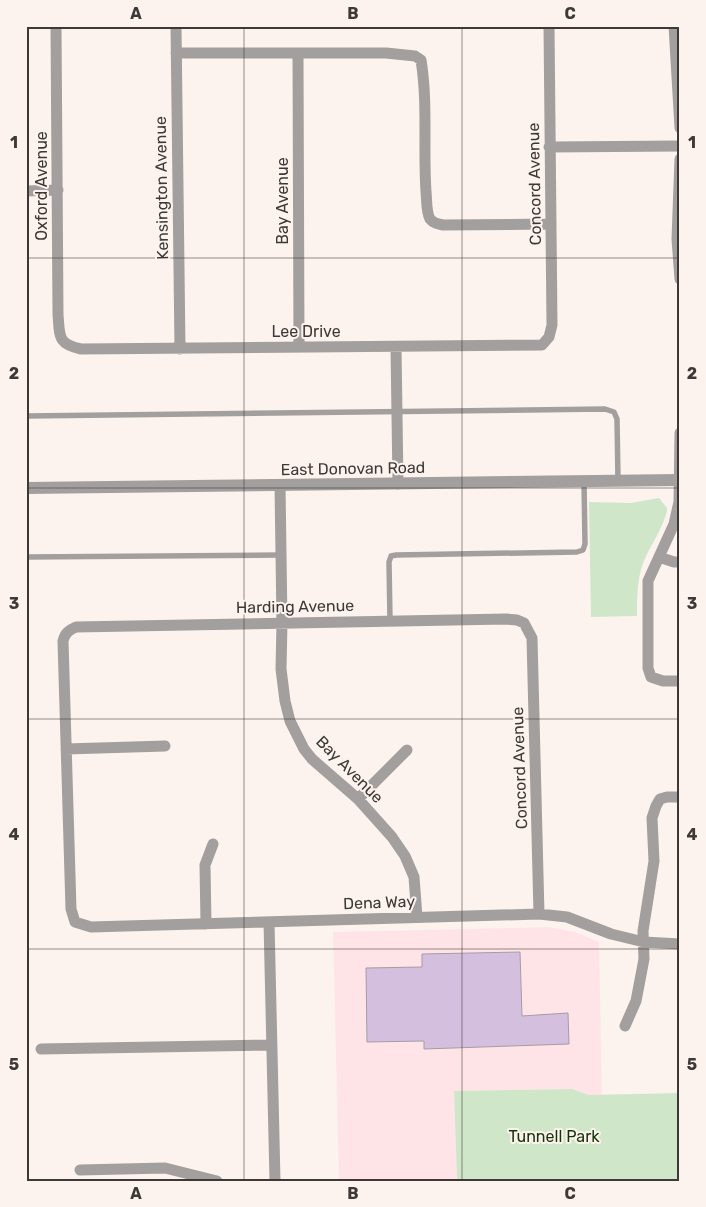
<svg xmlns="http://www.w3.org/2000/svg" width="706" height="1207" viewBox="0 0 706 1207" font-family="Rubik,sans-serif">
	<rect width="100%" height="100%" fill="#fcf3ee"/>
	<path fill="#ffe4e7" d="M548 927 575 932 599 942 602 1095H588L572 1089 454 1091 457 1181H339L333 932Z"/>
	<path fill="#cfe6c8" d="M659 498 667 508V511C663 527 654 540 647 554 637 573 637 595 637 616L591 617 589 502 631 503Z
		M572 1089 589 1095 680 1093V1181H457L454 1091Z"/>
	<path fill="#d5bfdf" stroke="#a29da4" d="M520 952 522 1016 568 1013 569 1044 424 1049V1041L367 1042 366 968 422 967V954Z"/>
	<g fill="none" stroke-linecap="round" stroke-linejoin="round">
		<path stroke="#a39f9e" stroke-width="5.5" d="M26 416 605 409 614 412 617 419 618 481
			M26 557 281 555
			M390 620 389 562 391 556 396 555 577 552 583 550 585 544 584 481"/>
		<path stroke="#a39f9e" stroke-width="11" d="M56 26 58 315C60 336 57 344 81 349L542 345 549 337 552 325 549 26
			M176 26 180 349
			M674 26 680 128
			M176 53H386L415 56 421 60C428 103 423 148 426 192 427 200 426 212 430 219 433 223 438 224 443 225L551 224
			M298 54 299 347
			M549 147 680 146
			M680 159 677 239 680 279
			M26 191 58 190
			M396 347 398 484
			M680 433 679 502 674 524 648 581V668L651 677 663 681H680
			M280 485 282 623 281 669 285 701 290 721 304 749 312 759 358 799 392 837 405 856 414 877 417 917
			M659 557 674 562H680
			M66 749 165 746
			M358 799 407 750
			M539 914 532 638 524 623 517 620 506 619 76 627C69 630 65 633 63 641L71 909 75 922 91 927 539 914 567 917 611 934 644 942 680 944
			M269 922 275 1181
			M206 924 205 865 213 844
			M625 1026 636 1001 644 959 643 931 654 861 652 818 656 806 660 799 667 797H680
			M41 1049 271 1045
			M80 1170 165 1168 217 1181"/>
		<path stroke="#a39f9e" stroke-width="12" d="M26 488 680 480"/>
	</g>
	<path fill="none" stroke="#3c3937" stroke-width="1" stroke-opacity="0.55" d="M244 26V1181M462 26V1181M26 258H680M26 488H680M26 719H680M26 949H680"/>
	<g text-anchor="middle" stroke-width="4" stroke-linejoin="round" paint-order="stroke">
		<g font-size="16" fill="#3c3937" stroke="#fcf3ee">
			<text transform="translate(534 184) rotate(-91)" y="6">Concord Avenue</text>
			<text transform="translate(41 186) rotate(-90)" y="6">Oxford Avenue</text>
			<text transform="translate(161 188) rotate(-91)" y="6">Kensington Avenue</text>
			<text transform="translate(282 201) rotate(-90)" y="6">Bay Avenue</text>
			<text x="306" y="337">Lee Drive</text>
			<text transform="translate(353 468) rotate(-1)" y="6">East Donovan Road</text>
			<text transform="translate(295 606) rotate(-1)" y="6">Harding Avenue</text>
			<text transform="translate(519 768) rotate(-92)" y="6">Concord Avenue</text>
			<text transform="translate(350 769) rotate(45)" y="6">Bay Avenue</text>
			<text transform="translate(379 902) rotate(-2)" y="6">Dena Way</text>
		</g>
		<g font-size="16" fill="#133407" stroke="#fcf3ee">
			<text x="554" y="1142">Tunnell Park</text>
		</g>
	</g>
	<rect width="706" height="1207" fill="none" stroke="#fcf3ee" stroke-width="55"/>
	<rect x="28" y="28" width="650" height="1152" fill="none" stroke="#3c3937" stroke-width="2"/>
	<g font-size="16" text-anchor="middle" font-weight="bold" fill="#3c3937">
		<text x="136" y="19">A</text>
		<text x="353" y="19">B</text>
		<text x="570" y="19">C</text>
		<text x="14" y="148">1</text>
		<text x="692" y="148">1</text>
		<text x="14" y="379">2</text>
		<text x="692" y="379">2</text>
		<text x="14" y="609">3</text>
		<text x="692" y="609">3</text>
		<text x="14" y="840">4</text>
		<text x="692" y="840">4</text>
		<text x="14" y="1070">5</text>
		<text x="692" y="1070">5</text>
		<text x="136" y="1199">A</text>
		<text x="353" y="1199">B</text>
		<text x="570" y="1199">C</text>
	</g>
</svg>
